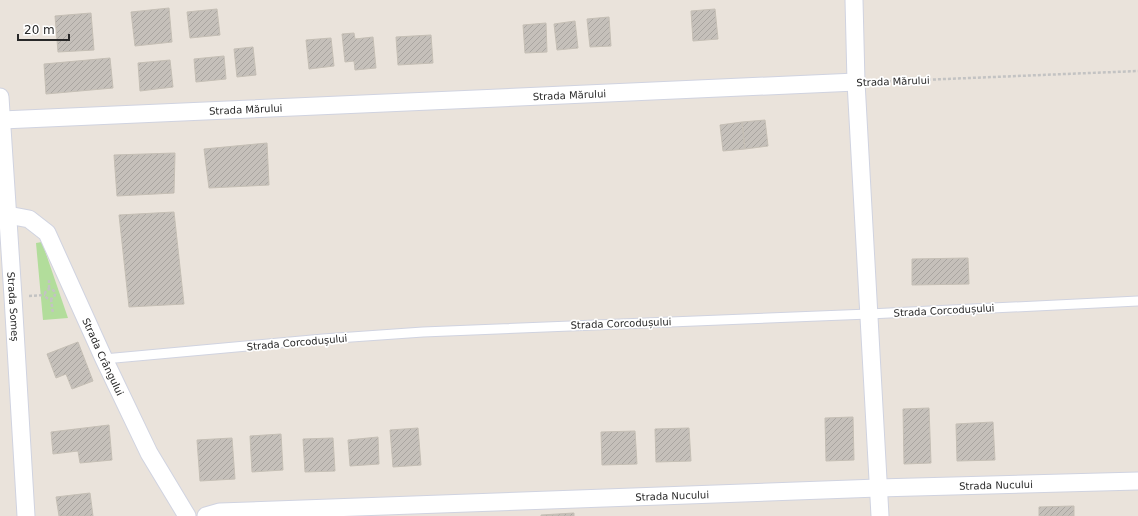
<svg xmlns="http://www.w3.org/2000/svg" width="1138" height="516" viewBox="0 0 1138 516" font-family="'DejaVu Sans',sans-serif">
	<defs>
		<pattern id="building-hatch" width="6" height="6" patternUnits="userSpaceOnUse"><rect width="6" height="6" fill="#c5c0ba"/><path d="M-1 1l2-2M0 6l6-6M5 7l2-2" fill="none" stroke="#a9a5a0"/></pattern>
	</defs>
	<rect width="100%" height="100%" fill="#eae3db"/>
	<path fill="#b2dd9b" d="M42 242 68 318 43 320 36 243Z"/>
	<path fill="url(#building-hatch)" stroke="#c5bfb5" d="M169 8 172 42 135 46 131 12Z
		M217 9 220 35 190 38 187 12Z
		M715 9 718 39 693 41 691 11Z
		M91 13 94 50 58 52 55 16Z
		M609 17 611 46 590 47 587 19Z
		M575 21 578 48 557 50 554 24Z
		M546 23 547 52 525 53 523 25Z
		M354 33 355 39 373 37 376 68 355 70 354 61 345 62 342 34Z
		M431 35 433 63 398 65 396 37Z
		M331 38 334 66 309 69 306 40Z
		M253 47 256 75 237 77 234 49Z
		M224 56 226 79 196 82 194 59Z
		M110 58 113 88 46 94 44 64Z
		M170 60 173 87 140 91 138 63Z
		M765 120 768 146 745 149 742 122Z
		M742 122 745 149 723 151 720 125Z
		M267 143 269 185 209 188 204 149Z
		M175 153 174 193 117 196 114 155Z
		M174 212 184 304 129 307 119 215Z
		M968 258 969 284 912 285V259Z
		M78 342 93 381 72 389 66 374 56 378 47 354Z
		M929 408 931 463 904 464 903 409Z
		M853 417 854 460 826 461 825 418Z
		M993 422 995 460 957 461 956 424Z
		M109 425 112 460 80 463 78 451 53 454 51 432Z
		M418 428 421 465 393 467 390 430Z
		M689 428 691 461 656 462 655 429Z
		M635 431 637 464 602 465 601 432Z
		M281 434 283 470 252 472 250 436Z
		M378 437 379 464 350 466 348 440Z
		M232 438 235 479 200 481 197 440Z
		M333 438 335 471 305 472 303 439Z
		M90 493 93 516H59L56 497Z
		M1074 506V516H1039V507Z
		M574 513V516H541V515Z"/>
	<g fill="none" stroke-linecap="round" stroke-linejoin="round">
		<defs>
			<path id="lane" d="M104 359 323 339 423 332 869 314 1138 301"/>
			<g id="street">
				<path d="M854 0 856 82 880 516"/>
				<path id="s1" d="M0 97 13 297 26 516"/>
				<path id="s2" d="M2 120 856 82"/>
				<path id="s3" d="M8 215 29 219 47 233 104 359 149 453 187 516"/>
				<path id="s4" d="M206 516 220 512 878 488 1138 481"/>
			</g>
		</defs>
		<use href="#lane" stroke="#d0d3e0" stroke-width="11"/>
		<use href="#street" stroke="#d0d3e0" stroke-width="19"/>
		<path stroke="#c3c3c3" stroke-width="2.5" stroke-dasharray="3 2" stroke-linecap="butt" d="M873 82 1138 71
			M49 280V289
			M45 294a5 5 0 1 1 10 0a5 5 0 1 1-10 0Z
			M29 296 45 295
			M51 299 53 314"/>
		<use href="#lane" stroke="#fff" stroke-width="9"/>
		<use href="#street" stroke="#fff" stroke-width="17"/>
	</g>
	<g text-anchor="middle" stroke-width="3.5" stroke-linejoin="round" paint-order="stroke">
		<g font-size="10" fill="#282828" stroke="#fff">
			<text transform="translate(893 81) rotate(-2)" y="4">Strada Mărului</text>
			<text dy="4" stroke="none"><textPath href="#s2" startOffset="568">Strada Mărului</textPath></text>
			<text dy="4" stroke="none"><textPath href="#s2" startOffset="244">Strada Mărului</textPath></text>
			<text dy="4" stroke="none"><textPath href="#s1" startOffset="210">Strada Someș</textPath></text>
			<text transform="translate(944 310) rotate(-3)" y="4">Strada Corcodușului</text>
			<text transform="translate(621 323) rotate(-2)" y="4">Strada Corcodușului</text>
			<text transform="translate(297 342) rotate(-5)" y="4">Strada Corcodușului</text>
			<text dy="4" stroke="none"><textPath href="#s3" startOffset="180">Strada Crângului</textPath></text>
			<text dy="4" stroke="none"><textPath href="#s4" startOffset="791">Strada Nucului</textPath></text>
			<text dy="4" stroke="none"><textPath href="#s4" startOffset="467">Strada Nucului</textPath></text>
		</g>
	</g>
	<path d="M18 34v6h51v-6" fill="none" stroke="#282828" stroke-width="2"/>
	<text x="24" y="34" font-size="12" fill="#282828" stroke="#ffffff" stroke-width="3" paint-order="stroke">20 m</text>
</svg>
